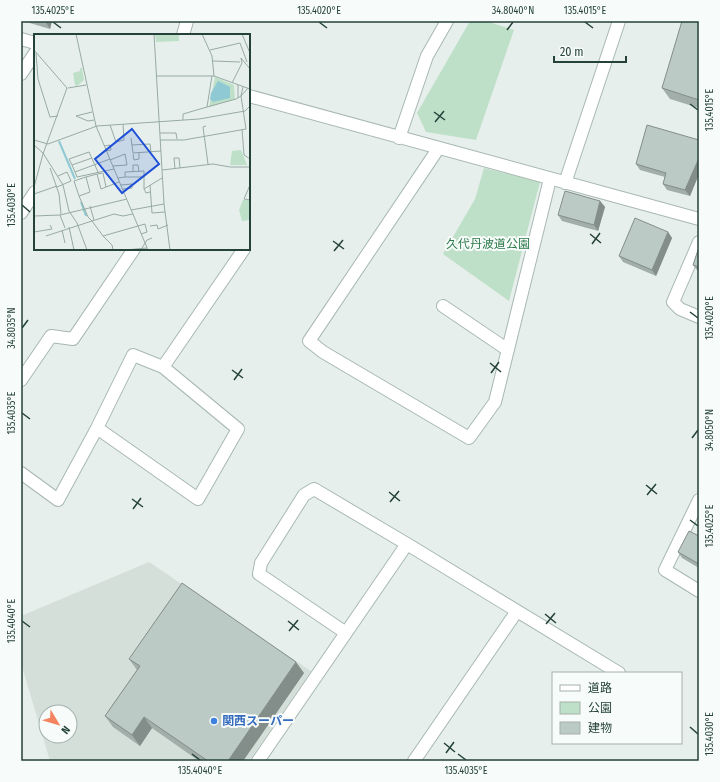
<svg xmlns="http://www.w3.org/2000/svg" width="720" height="782" viewBox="0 0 720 782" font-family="'Fira Sans Condensed','Noto Sans JP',sans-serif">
	<rect width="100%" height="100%" fill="#e6efeb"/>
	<path fill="#d4dfda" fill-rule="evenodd" d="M149 562 311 671 249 761H50L21 663V616ZM46 712H70V736H46Z"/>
	<path fill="#bfe0c8" d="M470 21H486L514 30 476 140 426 132 417 113Z
		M484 168 540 182 509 301 443 254 475 199Z"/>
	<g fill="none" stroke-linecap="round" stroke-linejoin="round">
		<defs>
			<path id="minor" d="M183 35 187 21
				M21 39 35 43
				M21 74 35 53
				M249 96 699 219
				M399 138 427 56 447 21
				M438 149 309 341 323 352 469 438 495 402 550 179
				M565 183 619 21
				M21 213 35 192
				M699 242 673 302 680 309 699 317
				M443 306 508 350
				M21 380 51 336 73 339 134 249
				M97 428 198 499 238 429 163 367
				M21 473 58 500 97 428 133 355 163 367 244 249
				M699 500 665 570 699 591
				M346 633 259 574 261 563 304 495 314 489 407 544
				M258 761 407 544 619 673
				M414 761 517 611"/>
		</defs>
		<use href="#minor" stroke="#a8b8b2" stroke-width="14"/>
		<use href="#minor" stroke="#fff" stroke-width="12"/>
	</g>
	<path fill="#a1aea9" d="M23 21H52L50 29Z
		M699 21V108L670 99 662 88Z
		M699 140V174L690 196 667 190 663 184 665 177 640 170 636 164Z
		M600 201 605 207 598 231 562 221 558 215Z
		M668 232 672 238 656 276 623 262 619 256Z
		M699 247V271L697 270 693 265Z
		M699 536V568L682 558 678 552Z
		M129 659 304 673 243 761H199L152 728 140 746 113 727 105 716 137 670Z"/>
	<path fill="#838d89" d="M45 21H52L50 29Z
		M699 158V174L690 196 685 190Z
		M600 201 605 207 598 231 594 225Z
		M668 232 672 238 656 276 652 270Z
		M296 662 304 673 243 761H228Z
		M144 717 152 728 140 746 132 735Z"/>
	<path fill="#bbcac4" stroke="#838d89" d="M682 21H699V100L662 88Z
		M647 125 699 140V158L685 190 663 184 666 173 636 164Z
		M565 191 600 201 594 225 558 215Z
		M635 218 668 232 652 270 619 256Z
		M699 247V267L693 265Z
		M689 531 699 536V564L678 552Z
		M182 583 296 662 228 761H208L144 717 132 735 105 716 140 666 129 659Z"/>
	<path fill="none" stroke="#24423a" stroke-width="1.5" d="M53 22 61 28M319 22 327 28M585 22 593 28M507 30 513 22M690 104 698 110M434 112 445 120M435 122 444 111M22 205 30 212M590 234 601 243M333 241 344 249M592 244 600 233M334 251 343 240M690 312 698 318M22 328 28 320M490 363 501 372M232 370 243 378M491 373 499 362M234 380 242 369M22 413 30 419M692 438 698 430M646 485 657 494M389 492 400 501M647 495 656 484M132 499 143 507M390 502 399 491M133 509 141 498M690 520 698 526M545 614 556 623M22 621 30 627M288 621 299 630M546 624 555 613M289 631 298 620M690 727 698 734M444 743 455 752M446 753 454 742M192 754 200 760M458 754 466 760"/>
	<circle fill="#3f7fe0" stroke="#f7fbf9" stroke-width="1.5" cx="214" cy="721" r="4"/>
	<g text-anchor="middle" stroke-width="4" stroke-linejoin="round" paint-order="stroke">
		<g font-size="12" fill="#2d7a4b" stroke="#f7fbf9">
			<text x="488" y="248">久代丹波道公園</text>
		</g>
		<g font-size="12" font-weight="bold" fill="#366cbe" stroke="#f7fbf9" text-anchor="start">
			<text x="222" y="725">関西スーパー</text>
		</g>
	</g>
	<g transform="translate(34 34)">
		<rect width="216" height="216" fill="#e6efeb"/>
		<path d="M121 0H145V7L122 8ZM46 34H48L50 46 43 52 41 51 39 39 46 37ZM181 43 200 51 201 65 175 73ZM207 116 213 131H196L198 117ZM209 166H216V186L208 187 205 176Z" fill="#bfe0c8"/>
		<path d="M184 47 196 53V64L179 68 176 65 177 59Z" fill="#8ec9d4"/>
		<path fill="none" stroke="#8ec9d4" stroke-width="2" d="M25 107 41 145M47 168 52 182"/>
		<path fill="none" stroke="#98aaa4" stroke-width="1" d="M42 0 62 92 114 216M120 0 130 170 136 216M168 0 178 22 180 42M208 0 216 19M0 16 33 54M176 16 206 9 213 28M2 19 4 45 16 83 24 82M179 27 206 28M122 42H180L216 55M198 49 208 29 207 24 216 35M204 51V64M34 54 52 51M173 73 202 65 207 62 209 53M58 78 42 82 54 87 60 86M149 86V80L173 73 178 42M76 91 82 108 90 106 89 90M172 92 169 93 174 130M208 95 210 121 216 125M126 99H142L143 105M97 104 99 119 127 117M0 106 14 110 63 92 165 85 211 77 216 72M126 106H150L212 95 207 62 214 54M0 111 9 119 29 151 35 177 43 189 53 216M98 111 116 110 117 118M70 112 76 111 77 116 72 117M9 120 33 54M99 120 100 126 105 125V119M58 124 38 131 41 138 76 125M76 126 91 120 93 131 79 132M38 131 35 125 55 118 64 138M16 134 25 160 27 180M141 135 140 124H145L146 134M128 136 179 130 196 133H216M99 137V131H104L105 138M41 138 43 143 80 135M69 139 72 153M63 140 67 155 85 148M52 143 56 158 45 162 40 147 52 143 63 140 69 139M91 143H110M84 144 91 143V138L110 137V155L112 159 116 158M87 151 98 150V154L89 155M116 151 118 179 131 178M216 151 210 165 216 166M0 153 9 120M23 153 37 147 33 138 24 142M110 155 128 144M0 160 23 152M56 172 60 186M97 176 130 170M26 181 31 194M0 182 26 181 93 165M116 192 123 191 124 195 134 191M35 193 40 216M28 196 31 209M0 198 18 195 16 191M12 202 58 187 54 183 45 162M69 202 58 187 80 180 89 182 99 180M108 214 113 206 118 204M79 216 78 211 69 202 111 190 113 198 107 200M91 216 113 214"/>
		<path fill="#1d4ed8" fill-opacity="0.15" stroke="#1d4ed8" stroke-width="2" d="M98 95 125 130 88 159 61 125Z"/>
		<rect width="216" height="216" fill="none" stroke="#24423a" stroke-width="2"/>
	</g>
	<rect width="720" height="782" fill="none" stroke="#f7fbf9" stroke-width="44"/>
	<rect x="552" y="672" width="130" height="72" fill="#f7fbf9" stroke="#a3b1ad"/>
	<rect x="560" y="685" width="20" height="6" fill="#ffffff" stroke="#a3b1ad"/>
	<text x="588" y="692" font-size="12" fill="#24423a">道路</text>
	<rect x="560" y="702" width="20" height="12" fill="#bfe0c8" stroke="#a3b1ad"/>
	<text x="588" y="712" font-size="12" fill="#24423a">公園</text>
	<rect x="560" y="722" width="20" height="12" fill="#bbcac4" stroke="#a3b1ad"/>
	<text x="588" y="732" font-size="12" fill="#24423a">建物</text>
	<g transform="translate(58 724) rotate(128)"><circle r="19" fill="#f7fbf9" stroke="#a3b1ad"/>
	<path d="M0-3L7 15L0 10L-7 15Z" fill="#f4845f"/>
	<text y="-6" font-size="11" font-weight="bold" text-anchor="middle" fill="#24423a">N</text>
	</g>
	<path d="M554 56v6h72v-6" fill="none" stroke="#24423a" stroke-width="2"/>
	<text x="560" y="56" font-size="12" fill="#24423a" stroke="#f7fbf9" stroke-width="3" paint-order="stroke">20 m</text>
	<rect x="22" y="22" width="676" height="738" fill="none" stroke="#24423a" stroke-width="1.5"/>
	<g font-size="10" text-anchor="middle" fill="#24423a">
		<text x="53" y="14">135.4025°E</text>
		<text x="319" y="14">135.4020°E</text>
		<text x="513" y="14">34.8040°N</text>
		<text x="585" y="14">135.4015°E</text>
		<text transform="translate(709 110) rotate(-90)" y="4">135.4015°E</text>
		<text transform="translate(11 205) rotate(-90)" y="4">135.4030°E</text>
		<text transform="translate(709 318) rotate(-90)" y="4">135.4020°E</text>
		<text transform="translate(11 328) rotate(-90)" y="4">34.8035°N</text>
		<text transform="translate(11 413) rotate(-90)" y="4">135.4035°E</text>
		<text transform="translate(709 430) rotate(-90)" y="4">34.8050°N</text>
		<text transform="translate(709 526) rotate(-90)" y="4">135.4025°E</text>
		<text transform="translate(11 621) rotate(-90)" y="4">135.4040°E</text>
		<text transform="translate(709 734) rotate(-90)" y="4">135.4030°E</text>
		<text x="200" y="774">135.4040°E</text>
		<text x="466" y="774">135.4035°E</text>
	</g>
</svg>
